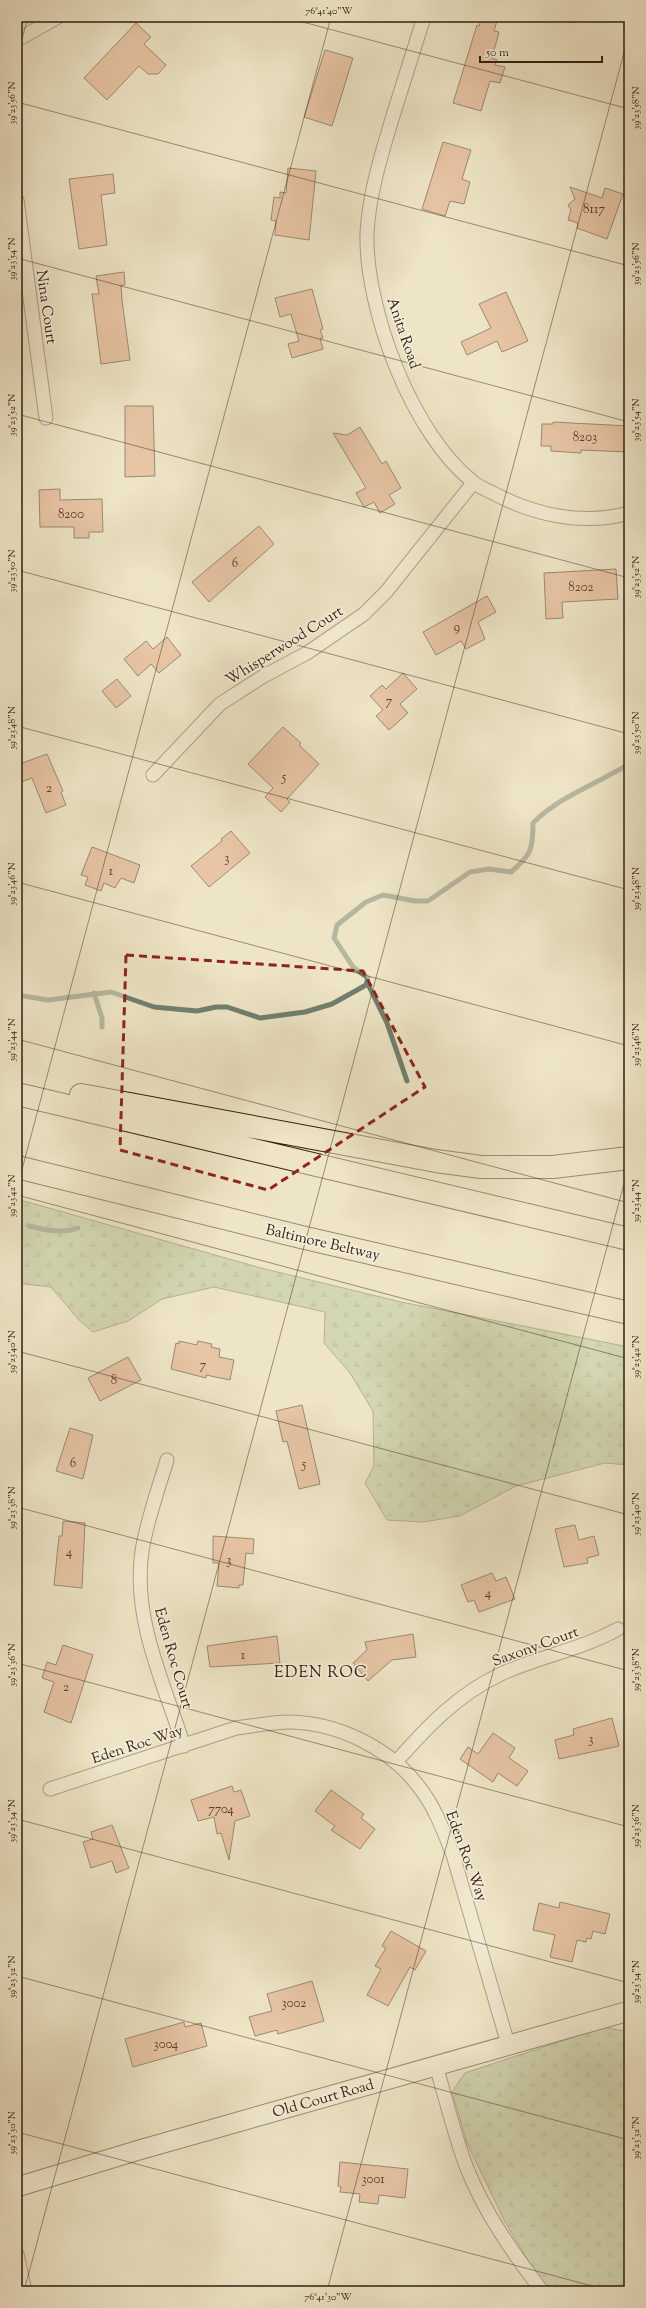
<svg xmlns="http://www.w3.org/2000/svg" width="646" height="2308" viewBox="0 0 646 2308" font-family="'Sorts Mill Goudy',serif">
	<defs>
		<pattern id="forest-firs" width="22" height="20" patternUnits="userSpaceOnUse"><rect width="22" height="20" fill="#b2c69a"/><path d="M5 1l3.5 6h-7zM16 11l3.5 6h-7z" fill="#99aa84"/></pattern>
	</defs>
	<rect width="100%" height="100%" fill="#eee5c6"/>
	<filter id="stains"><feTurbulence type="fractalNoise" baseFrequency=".005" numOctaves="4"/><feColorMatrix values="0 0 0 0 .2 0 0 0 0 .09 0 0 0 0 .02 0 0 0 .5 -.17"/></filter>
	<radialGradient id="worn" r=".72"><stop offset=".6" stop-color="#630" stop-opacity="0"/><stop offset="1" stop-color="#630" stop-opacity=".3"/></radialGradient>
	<path fill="url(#forest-firs)" stroke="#717255" d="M17 1199 261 1268 401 1302 629 1347V1465L605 1463 516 1486 460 1516 423 1522 387 1520 365 1483 374 1466 373 1411 350 1373 324 1343 325 1312 214 1287 162 1299 128 1321 93 1332 79 1320 51 1287 17 1283Z
		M604 2027 629 2032V2291H550L543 2285 505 2222 467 2143 452 2092 465 2073Z"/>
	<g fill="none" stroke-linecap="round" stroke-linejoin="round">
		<path stroke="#707f6f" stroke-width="5" d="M367 982 387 1023 407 1081
			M94 993 102 1018V1027
			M17 995 48 1000 111 992 154 1007 197 1011 216 1007H227L260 1018 305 1012 332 1004 366 985 368 978 353 967 334 938 337 925 366 902 383 895 415 901H428L470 872 489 869 511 872C531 855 533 850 533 823 560 796 597 784 629 764
			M29 1226C45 1230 62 1234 78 1228"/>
	</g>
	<path fill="#e09d7d" stroke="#301e10" d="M482 17H498L494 31 499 32 492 58 497 60 495 65 505 67 500 83 490 81 481 111 453 103 477 25 479 26Z
		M136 23 151 37 144 44 166 65 158 74H148L139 66 107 100 84 78Z
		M325 50 353 58 332 126 304 117Z
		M443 142 471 150 462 179 470 182 464 204 450 201 445 216 422 209Z
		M288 168 316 171 309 240 275 235 276 221 271 220 274 197 280 198V192L286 193Z
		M113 174 115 193 101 195 107 245 79 249 69 179Z
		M570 187 602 198 605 188 623 194 607 239 577 228 578 223 568 220 571 210 568 205 575 199Z
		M124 272 125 285H121L122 300 130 360 101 364 92 294H99L96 276Z
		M312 289 323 329 320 330 323 338 320 339 323 349 292 358 288 344 299 341 291 314 280 317 275 298Z
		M506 292 528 341 502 352 497 341 467 355 461 342 491 328 479 304Z
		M125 406H153L155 476 125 477Z
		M553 422 629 426V452L581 450V453L551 451V446H541L542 424H553Z
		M360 427 382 464 386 461 401 488 389 495 395 504 380 513 374 502 364 507 356 493 366 488 333 433 347 435Z
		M60 489V500L102 499 103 532H89V538H74V527H40L39 490Z
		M259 526 274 544 209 602 192 582Z
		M616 569 618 599 562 602 563 618 546 619 544 573Z
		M487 596 496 612 478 622 485 639 466 649 461 641 436 655 423 632Z
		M167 637 181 655 159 673 151 664 138 676 124 659 146 641 153 649Z
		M403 673 417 689 400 704 408 713 389 730 376 716 383 710 370 696 382 685 386 689Z
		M117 679 131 696 116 708 102 691Z
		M283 727 301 743 299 745 319 764 287 799 290 802 281 812 265 797 273 788 248 764Z
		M47 754 63 791 61 792 66 805 46 813 32 778 21 782 17 765Z
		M231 831 250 853 209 887 191 866 222 841 221 839Z
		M92 847 140 865 134 883 121 878 115 888 104 883 101 891 85 885 88 877 81 875Z
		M179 1341 197 1345 198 1341 212 1344 211 1347 220 1349 219 1357 234 1360 230 1380 206 1375V1378L171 1369 176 1343 179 1344Z
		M128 1357 141 1380 100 1401 88 1378Z
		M302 1405 320 1484 299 1489 287 1441 283 1442 276 1411Z
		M70 1428 93 1435 83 1479 56 1471Z
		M63 1521 85 1523 82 1588 54 1585 59 1536H62Z
		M575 1525 579 1540 594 1536 599 1555 587 1558 588 1563 564 1567 555 1529Z
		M213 1536 254 1539 253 1554 246 1553 243 1585H239V1588L217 1586 219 1563H213Z
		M492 1573 496 1581 506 1577 515 1599 479 1612 474 1600 468 1602 461 1585Z
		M413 1634 416 1657 392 1660 368 1681 353 1663 367 1650 365 1642Z
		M277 1636 280 1663 210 1667 207 1646Z
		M63 1645 93 1655 71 1723 44 1712 54 1682 42 1678 47 1662 56 1665Z
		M612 1718 619 1746 559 1759 555 1740 574 1735 573 1729Z
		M493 1733 515 1748 509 1758 528 1771 517 1786 498 1773 493 1782 460 1759 468 1747 478 1754Z
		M232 1786 234 1792 241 1790 250 1816 235 1821 229 1860 221 1833 217 1834 214 1817 198 1821 191 1800Z
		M331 1790 364 1814 361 1818 375 1829 360 1849 331 1830 335 1826 315 1811Z
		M112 1825 129 1868 116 1873 112 1861 91 1868 83 1842 93 1839 91 1832Z
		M560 1902 610 1914 605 1934 593 1931 591 1939 587 1938 586 1942 577 1940 572 1962 550 1957 555 1935 533 1930 539 1903 559 1908Z
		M391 1931 426 1951 415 1970 410 1967 388 2006 367 1995 381 1969 375 1966 386 1948 382 1946Z
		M312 1981 324 2021 278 2034 277 2030 255 2036 249 2017 272 2011 267 1994Z
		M184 2022 185 2027 201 2023 207 2046 133 2067 125 2039Z
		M340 2162 408 2169 405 2198 379 2195 378 2204 359 2202 360 2194 340 2192 341 2187 338 2186Z"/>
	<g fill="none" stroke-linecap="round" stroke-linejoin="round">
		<defs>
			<path id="minor" d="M424 17C413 51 403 85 392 119 381 156 369 194 367 233 365 309 412 434 473 482 479 487 487 490 493 493 534 515 583 526 629 513
				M17 40 58 17
				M17 200 46 418
				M153 775 220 704 262 677 307 653 364 614 386 592 473 483
				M167 1460C158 1490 147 1520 142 1551 132 1618 164 1684 184 1746
				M396 1762C427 1727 458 1694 501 1674 540 1656 580 1650 618 1629
				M50 1789 236 1728C253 1726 272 1722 290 1722 338 1723 390 1748 419 1787 435 1807 444 1832 453 1855L508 2044
				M436 2066C446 2099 454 2133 466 2166 484 2212 512 2252 542 2291
				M17 2254 25 2291"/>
			<path id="secondary" d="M17 2187 139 2150 629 2011"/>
			<path id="motorway" d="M17 1094 629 1239
				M81 1095 436 1161 481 1167H553L629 1158
				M17 1167 301 1237 629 1313"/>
		</defs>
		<use href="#minor" stroke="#60503e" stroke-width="15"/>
		<use href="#secondary" stroke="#301e10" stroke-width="21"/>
		<use href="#motorway" stroke="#301e10" stroke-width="24"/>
		<use href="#minor" stroke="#f4eeda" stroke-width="13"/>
		<use href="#secondary" stroke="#f4eeda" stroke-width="19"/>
		<use href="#motorway" stroke="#eee5c6" stroke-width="22"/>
	</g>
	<path d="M0 0H646V2308H0ZM126 955 363 971 425 1087 268 1190 120 1150Z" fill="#eee5c6" fill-opacity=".55" fill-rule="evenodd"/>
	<path fill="none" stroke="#8f2418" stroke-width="3" stroke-dasharray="8 5" stroke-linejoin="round" d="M126 955 363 971 425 1087 268 1190 120 1150Z"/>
	<path fill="none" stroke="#301e10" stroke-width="1" stroke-opacity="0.45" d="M284 17 629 109M17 57 28 17M17 102 629 266M17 258 629 422M17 414 629 578M17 570 629 734M17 726 629 890M17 882 629 1046M17 1039 629 1203M17 1188 331 17M17 1195 629 1359M17 1351 629 1515M17 1507 629 1671M17 1663 629 1827M17 1819 629 1983M17 1976 629 2140M17 2132 611 2291M17 2288 29 2291M24 2291 629 34M327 2291 629 1165"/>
	<g text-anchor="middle" stroke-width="3.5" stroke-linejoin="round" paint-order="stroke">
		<g font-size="13" fill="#5c3e2b">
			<text x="594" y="213">8117</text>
			<text x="585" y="441">8203</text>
			<text x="71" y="518">8200</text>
			<text x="235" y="567">6</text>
			<text x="581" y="591">8202</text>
			<text x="457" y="631">9</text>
			<text x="389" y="705">7</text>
			<text x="284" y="781">5</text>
			<text x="49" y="792">2</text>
			<text x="227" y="862">3</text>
			<text x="111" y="875">1</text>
			<text x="203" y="1369">7</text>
			<text x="114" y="1384">8</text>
			<text x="73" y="1467">6</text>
			<text x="304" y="1468">5</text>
			<text x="69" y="1556">4</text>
			<text x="229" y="1564">3</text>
			<text x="488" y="1597">4</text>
			<text x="243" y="1659">1</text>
			<text x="66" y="1691">2</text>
			<text x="591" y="1743">3</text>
			<text x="221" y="1813">7704</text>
			<text x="294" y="2007">3002</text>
			<text x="166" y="2048">3004</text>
			<text x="373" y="2183">3001</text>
		</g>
		<g font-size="15" fill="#301e10" stroke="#f4eeda">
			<text transform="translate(47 307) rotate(82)" y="5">Nina Court</text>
			<text transform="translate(404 333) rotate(71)" y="5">Anita Road</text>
			<text transform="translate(284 645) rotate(-32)" y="5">Whisperwood Court</text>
			<text transform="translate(323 1242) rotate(13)" y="5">Baltimore Beltway</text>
			<text transform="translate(535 1646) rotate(-20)" y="5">Saxony Court</text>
			<text transform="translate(174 1658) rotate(74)" y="5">Eden Roc Court</text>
			<text transform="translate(137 1744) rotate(-18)" y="5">Eden Roc Way</text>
			<text transform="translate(467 1856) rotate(70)" y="5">Eden Roc Way</text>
			<text transform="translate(323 2098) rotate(-16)" y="5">Old Court Road</text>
		</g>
		<g font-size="16" letter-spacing="1" fill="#301e10" stroke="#f4eeda">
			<text x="321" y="1677">EDEN ROC</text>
		</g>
	</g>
	<rect width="646" height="2308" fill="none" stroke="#eee5c6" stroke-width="44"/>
	<path d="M480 56v6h122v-6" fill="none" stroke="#301e10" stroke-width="2"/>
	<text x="486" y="56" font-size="12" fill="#301e10" stroke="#f4eeda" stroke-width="3" paint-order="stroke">50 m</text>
	<rect x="22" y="22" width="602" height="2264" fill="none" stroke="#301e10" stroke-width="1.5"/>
	<g font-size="10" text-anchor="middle" fill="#301e10">
		<text x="329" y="14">76°41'40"W</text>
		<text transform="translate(11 103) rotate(-90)" y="4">39°23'56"N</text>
		<text transform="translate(635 108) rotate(-90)" y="4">39°23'58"N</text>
		<text transform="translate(11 259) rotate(-90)" y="4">39°23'54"N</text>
		<text transform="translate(635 264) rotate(-90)" y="4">39°23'56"N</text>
		<text transform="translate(11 415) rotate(-90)" y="4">39°23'52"N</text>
		<text transform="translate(635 420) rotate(-90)" y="4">39°23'54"N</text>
		<text transform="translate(11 571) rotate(-90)" y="4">39°23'50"N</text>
		<text transform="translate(635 577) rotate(-90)" y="4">39°23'52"N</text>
		<text transform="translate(11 728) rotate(-90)" y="4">39°23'48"N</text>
		<text transform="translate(635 733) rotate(-90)" y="4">39°23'50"N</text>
		<text transform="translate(11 884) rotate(-90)" y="4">39°23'46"N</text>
		<text transform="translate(635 889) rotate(-90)" y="4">39°23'48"N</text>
		<text transform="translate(11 1040) rotate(-90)" y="4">39°23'44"N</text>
		<text transform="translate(635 1045) rotate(-90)" y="4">39°23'46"N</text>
		<text transform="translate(11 1196) rotate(-90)" y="4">39°23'42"N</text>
		<text transform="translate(635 1201) rotate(-90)" y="4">39°23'44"N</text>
		<text transform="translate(11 1352) rotate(-90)" y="4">39°23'40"N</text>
		<text transform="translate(635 1357) rotate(-90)" y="4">39°23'42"N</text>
		<text transform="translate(11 1508) rotate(-90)" y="4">39°23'38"N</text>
		<text transform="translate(635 1514) rotate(-90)" y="4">39°23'40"N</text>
		<text transform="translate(11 1665) rotate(-90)" y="4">39°23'36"N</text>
		<text transform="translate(635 1670) rotate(-90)" y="4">39°23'38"N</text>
		<text transform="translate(11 1821) rotate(-90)" y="4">39°23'34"N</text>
		<text transform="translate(635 1826) rotate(-90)" y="4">39°23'36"N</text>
		<text transform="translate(11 1977) rotate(-90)" y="4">39°23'32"N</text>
		<text transform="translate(635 1982) rotate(-90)" y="4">39°23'34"N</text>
		<text transform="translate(11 2133) rotate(-90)" y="4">39°23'30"N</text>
		<text transform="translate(635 2138) rotate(-90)" y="4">39°23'32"N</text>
		<text x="328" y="2300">76°41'30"W</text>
	</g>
	<rect width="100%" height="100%" filter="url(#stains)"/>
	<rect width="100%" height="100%" fill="url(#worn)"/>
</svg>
